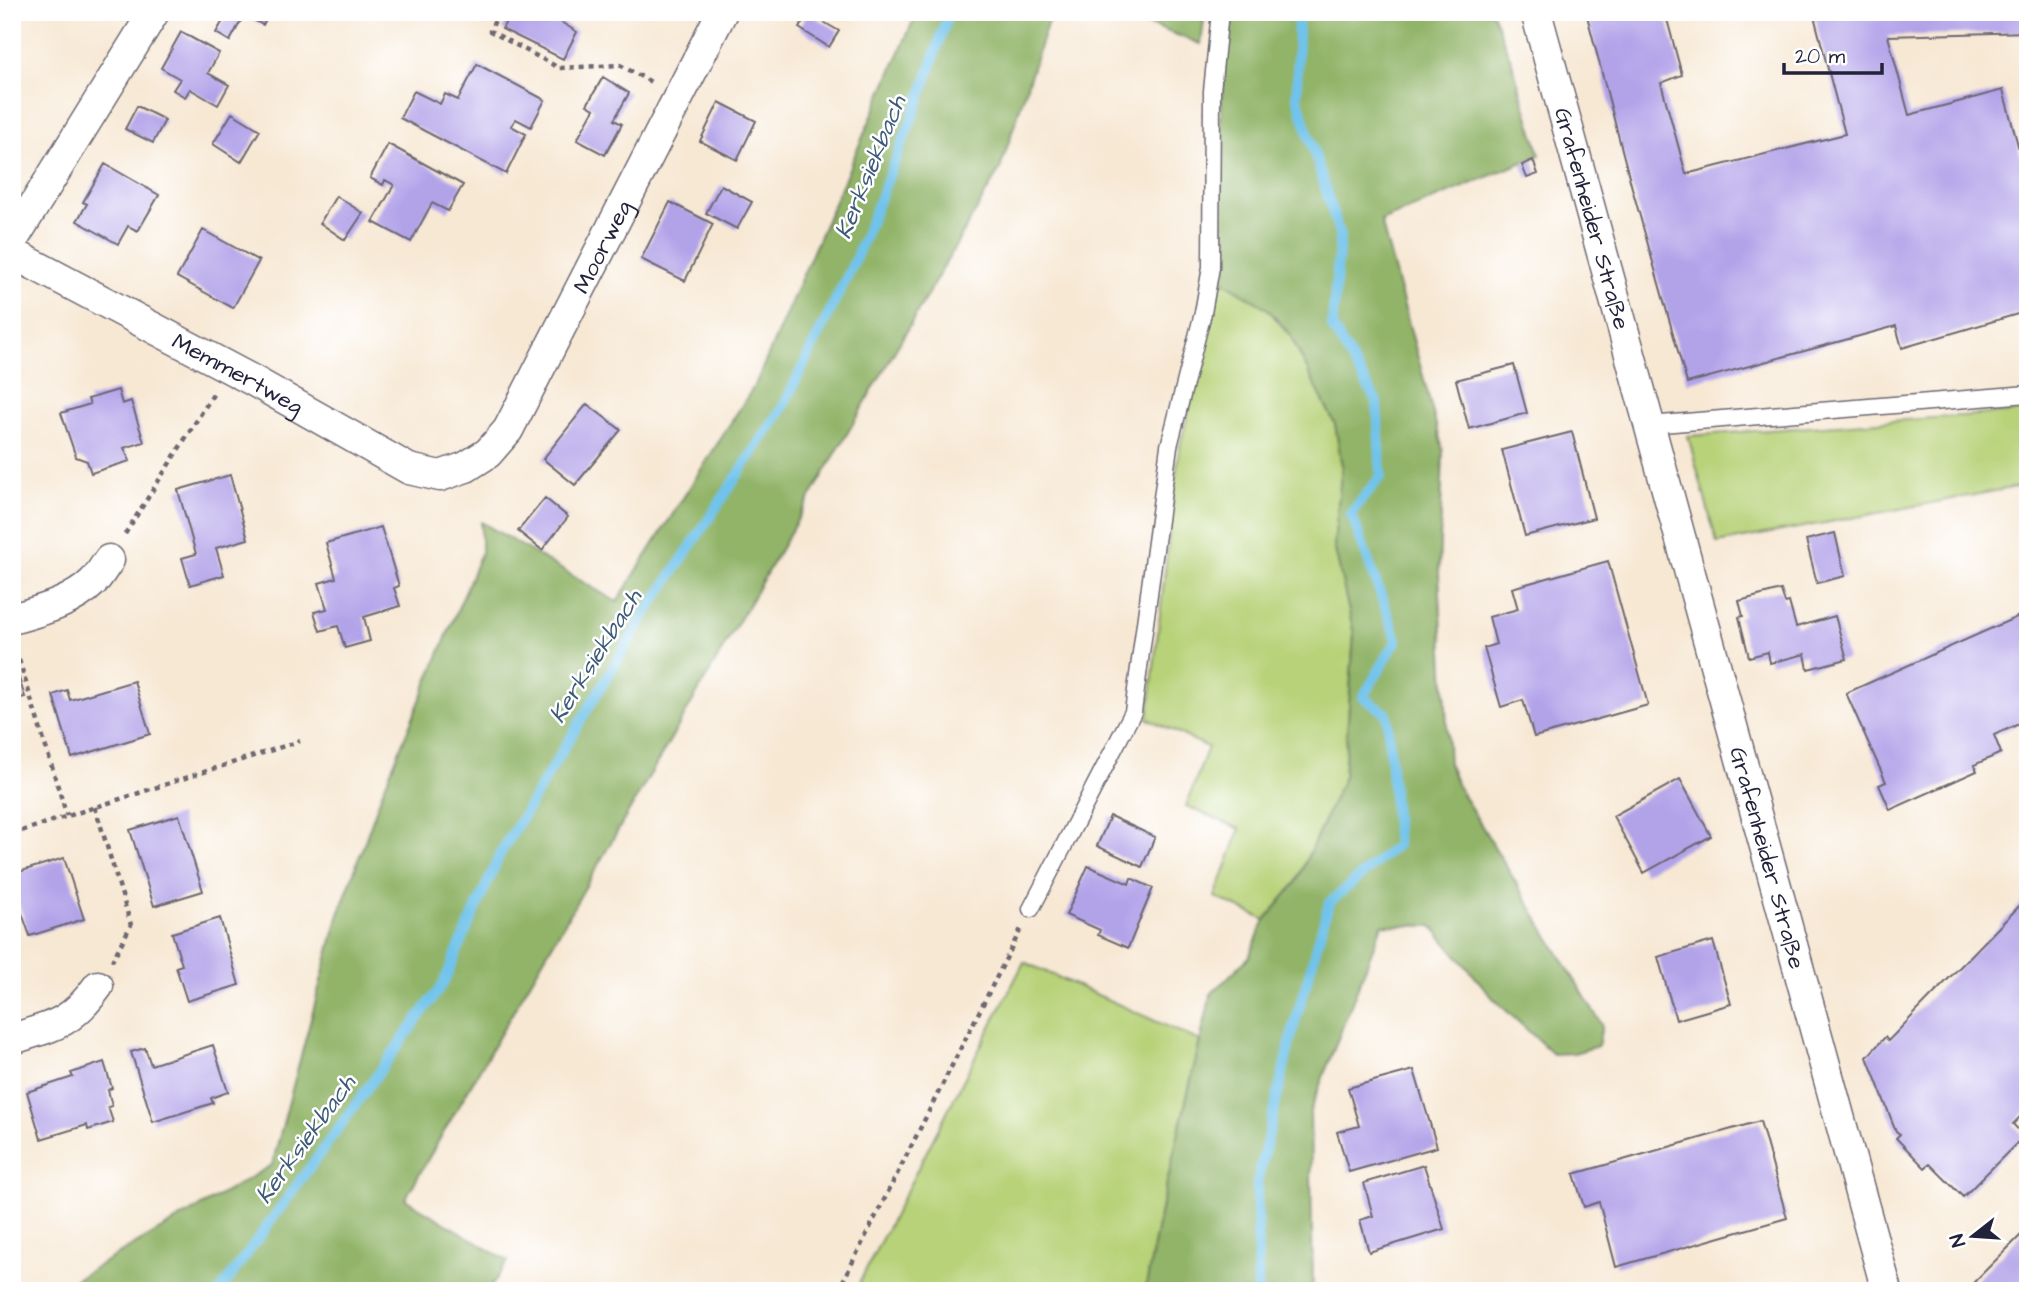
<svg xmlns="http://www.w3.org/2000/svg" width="2040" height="1303" viewBox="0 0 2040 1303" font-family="'Architects Daughter',sans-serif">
	<rect width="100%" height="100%" fill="#fff"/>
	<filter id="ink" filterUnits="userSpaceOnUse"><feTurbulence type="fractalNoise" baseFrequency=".0143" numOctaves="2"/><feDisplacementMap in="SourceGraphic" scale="14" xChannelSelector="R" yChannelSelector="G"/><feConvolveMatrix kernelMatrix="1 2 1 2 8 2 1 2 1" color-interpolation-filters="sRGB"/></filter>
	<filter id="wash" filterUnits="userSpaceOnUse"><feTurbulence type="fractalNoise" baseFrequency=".00686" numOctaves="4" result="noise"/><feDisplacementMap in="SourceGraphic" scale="28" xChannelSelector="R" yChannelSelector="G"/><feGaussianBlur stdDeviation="1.57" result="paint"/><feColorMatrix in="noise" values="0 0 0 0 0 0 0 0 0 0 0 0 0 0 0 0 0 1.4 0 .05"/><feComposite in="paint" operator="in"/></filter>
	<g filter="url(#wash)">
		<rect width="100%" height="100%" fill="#f7e8d4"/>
		<path fill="#b7d278" stroke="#6c7a5a" stroke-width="2" d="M1221 280 1268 309 1290 335 1335 424 1342 466 1334 545 1354 634 1344 777 1296 883 1265 920 1215 897 1240 829 1186 806 1208 747 1148 719 1179 450Z
			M2028 411V485L1717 543 1688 436Z
			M1024 962 1200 1041 1163 1200 1145 1291H855Z"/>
		<path fill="#91b468" stroke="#5a6b52" stroke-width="2" d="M917 12H1051L1000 169 405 1199 508 1261 488 1291H55L272 1165 338 917 383 790 481 553V522L617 602 756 383Z
			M1116 12H1205L1201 44Z
			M1232 12H1492L1512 63 1540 155 1381 221 1443 450 1439 574 1449 765 1457 785 1602 1025 1598 1046 1574 1053 1553 1054 1493 998 1432 926 1382 925 1310 1111 1313 1291H1145L1163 1200 1211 994 1249 957 1265 920 1296 883 1344 777 1354 634 1334 545 1342 466 1335 424 1290 335 1268 309 1221 280C1221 191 1215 100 1232 12Z"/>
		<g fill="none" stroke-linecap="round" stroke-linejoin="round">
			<path stroke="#70c3ec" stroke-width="10" d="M220 1291 443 984 501 852 643 618 783 407 855 260 920 99 949 12
				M1258 1291 1257 1183 1293 1030 1329 903 1397 845 1387 714 1363 697 1397 640 1351 513 1381 476 1377 402 1332 327 1340 236 1297 97 1298 12"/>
		</g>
		<g id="blocks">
			<path fill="#b2a3e9" d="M228 12H270L263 25 244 15 230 41 216 33Z
				M511 12H560L556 19 577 32 563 59 502 29Z
				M1586 12H1665L1682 75 1661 83 1686 174 1845 134 1813 12H2028V32L1888 36 1909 115 2003 90 2025 171H2028V311L1902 348 1896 326 1687 383 1632 188Z
				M808 13 839 31 829 47 799 28Z
				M181 32 219 53 208 73 229 85 218 105 190 89 185 97 173 90 180 79 161 68Z
				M477 64 545 100 531 127 516 119 511 126 526 134 506 174 400 118 414 91 440 104 445 94 458 100Z
				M603 77 629 93 614 120 622 124 605 155 577 140 594 109 587 105Z
				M719 102 756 121 737 160 700 141Z
				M137 106 165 120 153 143 125 129Z
				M232 113 260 130 241 162 213 144Z
				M388 144 463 185 448 211 432 203 411 242 373 222 394 185 385 180 383 185 370 178Z
				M1533 160 1538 174 1527 178 1522 165Z
				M105 164 159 195 138 231 128 226 118 244 77 221 87 204 83 202Z
				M721 185 752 202 737 229 706 213Z
				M336 196 363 213 345 240 320 223Z
				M670 202 713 224 685 281 641 259Z
				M203 230 259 261 233 308 177 277Z
				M1514 365 1527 413 1469 429 1456 380Z
				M118 390 122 404 131 401 144 442 124 448 130 461 91 473 87 461 76 457 61 413 90 404 88 399Z
				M587 404 621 430 575 485 543 459Z
				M1572 432 1594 518 1525 536 1502 450Z
				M230 475 248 539 216 548 224 575 190 585 182 558 196 554 178 490Z
				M545 498 568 517 542 550 518 531Z
				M381 527 399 586 394 588 400 606 364 617 370 641 345 648 338 626 320 631 314 612 327 609 319 583 336 578 326 543Z
				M1835 533 1845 576 1817 583 1806 540Z
				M1608 561 1648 705 1534 737 1523 700 1501 707 1484 648 1496 644 1489 617 1518 609 1512 588Z
				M1781 590 1785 603 1789 602 1796 627 1835 616 1847 659 1808 669 1805 654 1770 663 1768 652 1749 657 1739 617 1743 616 1739 601Z
				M2028 612V720L1994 735 2001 753 1974 765 1977 771 1890 810 1879 785 1886 782 1846 693Z
				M15 666 25 697 12 700V667Z
				M134 681 150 734 72 758 53 695 67 690 70 700Z
				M1680 779 1711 836 1644 873 1613 816Z
				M179 815 203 891 154 906 130 830Z
				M1110 816 1155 837 1142 867 1097 846Z
				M64 858 84 919 30 936 18 902 12 903V874Z
				M1088 866 1129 884 1131 878 1153 888 1128 948 1098 935 1100 930 1066 915Z
				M2028 897V1109L2013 1124 2024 1136 1963 1197 1930 1164 1925 1168 1896 1138 1900 1134 1896 1131 1867 1057 1885 1037 1888 1041Z
				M220 918 239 985 187 1001 176 967 182 965 172 933Z
				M1713 941 1731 1004 1676 1020 1658 957Z
				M213 1045 228 1092 211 1098 213 1103 153 1122 131 1052 145 1048 151 1065Z
				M104 1062 112 1088 108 1090 112 1106 108 1107 113 1122 88 1130 87 1125 41 1139 27 1092 73 1077 71 1073Z
				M1414 1070 1437 1147 1349 1172 1337 1132 1359 1126 1348 1088Z
				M1760 1121 1787 1218 1616 1267 1599 1202 1584 1207 1574 1174Z
				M12 1149 18 1165 12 1166Z
				M1424 1165 1444 1229 1369 1252 1360 1220 1373 1216 1364 1183Z
				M2028 1228V1291H1983L1974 1282Z"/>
		</g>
	</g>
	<g filter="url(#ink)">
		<use href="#blocks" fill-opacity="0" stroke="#6d6771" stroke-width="2"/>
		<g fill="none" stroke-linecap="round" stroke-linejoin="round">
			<defs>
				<path id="service" d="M1649 425 2028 394
					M1031 909 1133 712 1169 446 1203 313 1211 267 1212 91 1220 12"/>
				<g id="minor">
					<path id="s1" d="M1536 12 1887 1291"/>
					<path d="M12 241 154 12"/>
					<path id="s2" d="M12 253 252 380 409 469 440 476 466 467 488 453 508 430 722 12"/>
					<path d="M12 619C39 611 72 603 93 582 99 576 104 567 109 560"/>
					<path d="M12 1039C54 1026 72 1023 98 986"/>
				</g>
			</defs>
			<use href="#service" stroke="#6d6771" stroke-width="19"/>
			<use href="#minor" stroke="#6d6771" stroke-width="33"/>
			<path stroke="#6d6771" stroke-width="4.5" stroke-dasharray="5 5" stroke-linecap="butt" d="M499 12 490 31 559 68 620 65 651 82
				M125 534 214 393
				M16 650 67 816
				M95 807 131 925 112 961
				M12 834 300 741
				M838 1291 1021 929"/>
			<use href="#service" stroke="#fff" stroke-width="16"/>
			<use href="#minor" stroke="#fff" stroke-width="30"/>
		</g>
	</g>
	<g text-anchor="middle" stroke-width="5" stroke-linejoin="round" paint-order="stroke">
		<g font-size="23" fill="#22223b" stroke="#fff">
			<text dy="8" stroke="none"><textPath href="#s1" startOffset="214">Grafenheider Straße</textPath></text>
			<text dy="8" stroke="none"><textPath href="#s2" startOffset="774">Moorweg</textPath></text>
			<text dy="8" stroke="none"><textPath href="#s2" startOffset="256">Memmertweg</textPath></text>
			<text dy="8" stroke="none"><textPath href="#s1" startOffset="877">Grafenheider Straße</textPath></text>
		</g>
		<g font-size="24" font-style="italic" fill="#3d5a79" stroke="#fff">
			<text transform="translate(870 167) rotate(-68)" y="8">Kerksiekbach</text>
			<text transform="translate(595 656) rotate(-58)" y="8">Kerksiekbach</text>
			<text transform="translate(305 1139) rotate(-54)" y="8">Kerksiekbach</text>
		</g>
	</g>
	<rect width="2040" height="1303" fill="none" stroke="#fff" stroke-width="42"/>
	<g transform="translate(1973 1236) rotate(253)" stroke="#ffffff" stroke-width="5" paint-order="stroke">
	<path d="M0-5L12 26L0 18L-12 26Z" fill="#22223b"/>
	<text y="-10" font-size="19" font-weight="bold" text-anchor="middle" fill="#22223b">N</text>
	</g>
	<path d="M1784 63v10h98v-10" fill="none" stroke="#22223b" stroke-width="3.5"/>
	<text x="1795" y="63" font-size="21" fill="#22223b" stroke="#ffffff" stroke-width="5" paint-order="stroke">20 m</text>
</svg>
